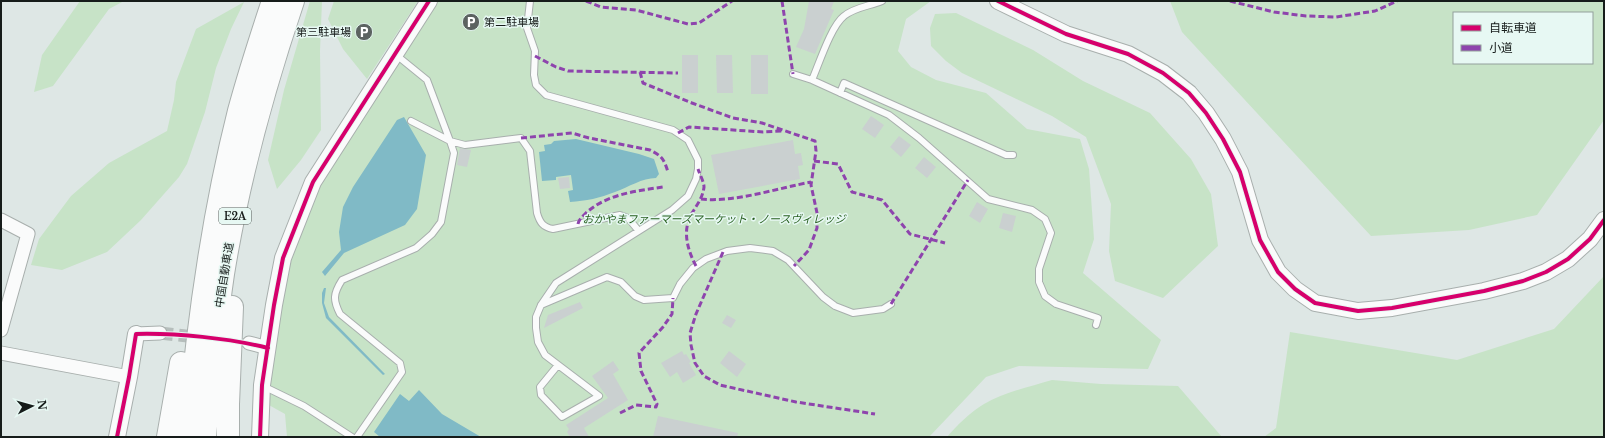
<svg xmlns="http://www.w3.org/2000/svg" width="1605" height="438" viewBox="0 0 1605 438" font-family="'Libre Baskerville','Noto Sans JP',serif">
	<rect width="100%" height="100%" fill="#dee7e5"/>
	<path fill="#c7e3c7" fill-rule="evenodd" d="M80 1H124L109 9 53 86 34 92 42 55Z
		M310 1H322L320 51 321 130 301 160 277 189 268 160 284 90Z
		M334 1H418L367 79 343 49 328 19Z
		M438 1H931L906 19 898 51 911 67 936 80 986 93 1027 129 1080 139 1089 169 1094 239 1083 273 1161 340 1148 369 1019 366 986 377 929 437H287L285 414 267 404 288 268 313 195Z
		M1170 1H1604V120L1537 215 1469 230 1371 236 1182 32ZM1454 13H1592V63H1454Z
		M244 2 231 29 216 68 205 112 187 164 179 177 141 220 107 252 62 270 31 265 39 239 71 196 109 163 167 131 174 100 176 82 196 29Z
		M956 13 1033 50 1083 81 1150 113 1191 159 1211 194 1218 246 1163 298 1115 281 1109 251 1111 204 1086 137 1052 116 962 73 946 61 931 46 930 28 935 14Z
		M1604 276V437H1264L1276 428 1290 332 1457 360 1554 329Z
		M1052 380 1101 384 1178 386 1222 437H947C956 426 972 411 984 404 1004 392 1029 387 1052 380Z"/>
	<path fill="#80bac6" d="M404 117 426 155 417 209 405 225 344 253 325 276 322 272 341 250 339 232 343 207 353 187 397 120Z
		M576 139 639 154 654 159 659 174 656 178C642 178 629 187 615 192 600 198 586 201 570 202L568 191 573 190 571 175 556 177V180L542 181 539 152 545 151 544 145 551 144 554 141Z
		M324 288H326L324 303 329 317 385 374 383 375 326 318 322 303V293Z
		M419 390 442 414 481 437H380L374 432 400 394 409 401Z"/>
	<path fill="#cad0d0" d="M809 1H834L831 9 834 10 815 54 796 47 804 29Z
		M682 55H698V93H682Z
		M716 55H732L733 93H717Z
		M751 55H768V94H751Z
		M871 116 884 125 875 138 862 129Z
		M899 136 911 145 901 157 890 147Z
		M793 140 795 154 801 153 803 165 798 166 800 179 719 194 711 155Z
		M460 148 471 150 467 167 457 165Z
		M924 157 936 167 927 178 915 168Z
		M569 177 570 188 560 189 558 178Z
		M977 202 988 209 980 223 969 216Z
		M1003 213 1016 216 1012 232 999 228Z
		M580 302 583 308 544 328 548 315Z
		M727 315 736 320 731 328 722 323Z
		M682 351 684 355 686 354 691 362 689 363 696 375 683 383 677 372 670 377 661 363Z
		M729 351 746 364 737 377 720 363Z
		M613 361 619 370 613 374 628 400 584 428 589 437H570L567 432 569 429 566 425 608 398 592 376Z
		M658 416 738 433 737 437H653Z"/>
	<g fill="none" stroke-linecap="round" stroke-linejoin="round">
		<path stroke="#b6bebc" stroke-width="13" stroke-dasharray="13 6" stroke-linecap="butt" d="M160 333 204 338"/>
		<defs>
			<path id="service" d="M530 1 527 28 535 51 534 75 536 85 546 95 673 130 688 140 698 160V169L696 179 688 196 672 210 556 283 541 305 536 317V328L538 342 545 355 599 396 562 417 541 395 540 387 558 365
				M793 74 812 80 889 115 919 138 988 199 1032 210 1045 219 1051 233 1039 269V282L1045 296 1056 304 1098 318 1096 325
				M812 80C819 64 831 26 844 16 855 7 870 6 882 1
				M840 93 844 83 1006 155H1013
				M411 121 450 141 465 145 521 138 530 151 537 213C540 223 543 227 553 229L620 215 628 218 638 230
				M541 305 607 277 621 282 635 296 644 300 673 298 680 284 693 268 706 259 727 251 750 248 773 251 788 260 823 297 835 306 853 313 883 309 891 304
				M263 386 304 406 352 437
				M357 437 402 372 400 363 340 314C333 300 333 294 342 280L416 248 432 234 441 222 454 153 450 141 427 80 395 54"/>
			<path id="minor" d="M1 220 28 234 1 330
				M136 334 160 333
				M249 343 268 348
				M1 353 129 377"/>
			<path id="tertiary" d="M998 1 1066 34 1128 54 1163 73 1189 93 1206 113 1223 139 1240 172 1260 240 1278 272 1295 289 1315 303 1358 311 1392 308 1484 291 1523 281 1546 272 1568 259 1590 239 1604 220
				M117 437 129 377 136 334
				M260 437 262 385 274 305 283 258 313 182 429 1"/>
			<path id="motorway" d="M168 437 181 363
				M188 437C197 327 212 218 239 111 249 74 261 37 273 1
				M205 437C210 382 215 328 223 274 238 181 263 90 293 1
				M228 437V404L232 307"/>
		</defs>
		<use href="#service" stroke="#a8afad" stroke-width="8"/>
		<use href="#minor" stroke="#a8afad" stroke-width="15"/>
		<use href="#tertiary" stroke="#a8afad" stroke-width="18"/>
		<use href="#motorway" stroke="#a8afad" stroke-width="24"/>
		<use href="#service" stroke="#fafbfb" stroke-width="6"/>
		<use href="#minor" stroke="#fafbfb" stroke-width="13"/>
		<use href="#tertiary" stroke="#fafbfb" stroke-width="16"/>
		<use href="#motorway" stroke="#fafbfb" stroke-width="22"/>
		<path stroke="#8e44ad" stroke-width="3" stroke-dasharray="6 3" stroke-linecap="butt" d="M586 1 601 7 636 10 688 24 699 23 732 1
			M782 1 793 74
			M1230 1 1274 12 1306 16 1336 17 1375 11 1397 1
			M535 56 556 67 568 71 678 73
			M640 72 643 83 692 103 733 118 762 123 815 141 816 151 811 185 817 213V228L809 250 794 266
			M678 133 689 127 763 132 782 131
			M521 138 572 133 589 138 650 150C662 156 664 159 668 172
			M814 161 838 164 852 192 882 200 910 234 945 243
			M701 199C733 203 779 188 811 182
			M578 224C579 219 583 216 587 212 608 194 636 191 663 187
			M723 252 696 314 690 333 691 345 695 363 704 376 720 385 796 402 875 414
			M696 266C687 249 682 230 692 213 697 205 703 197 704 187 704 182 700 175 698 169
			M891 304 968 180
			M620 413 636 405 656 407 657 404 641 371 639 353 663 327 672 314 673 298"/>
		<defs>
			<path id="cycleway" d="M998 1 1066 34 1128 54 1163 73 1189 93 1206 113 1223 139 1240 172 1260 240 1278 272 1295 289 1315 303 1358 311 1392 308 1484 291 1523 281 1546 272 1568 259 1590 239 1604 220
				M117 437 129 377 136 334C177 333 228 338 268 348
				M260 437 262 385 274 305 283 258 313 182 429 1"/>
		</defs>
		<use href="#cycleway" stroke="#e7f8f3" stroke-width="6"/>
		<use href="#cycleway" stroke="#d6006c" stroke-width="4"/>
	</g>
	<defs>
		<symbol id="parking-disc" viewBox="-11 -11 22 22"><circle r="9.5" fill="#5c6361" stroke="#e7f8f3"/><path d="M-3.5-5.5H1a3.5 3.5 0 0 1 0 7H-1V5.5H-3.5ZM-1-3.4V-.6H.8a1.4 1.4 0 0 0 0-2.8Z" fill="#fff"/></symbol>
	</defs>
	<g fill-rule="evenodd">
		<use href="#parking-disc" x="461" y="12" width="20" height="20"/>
		<use href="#parking-disc" x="354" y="22" width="20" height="20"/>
	</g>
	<g text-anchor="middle" stroke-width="3" stroke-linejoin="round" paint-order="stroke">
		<rect fill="#e7f8f3" stroke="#555e5b" stroke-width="1" x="219" y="208" width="32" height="16" rx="3"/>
		<g font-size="10" font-weight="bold" fill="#161c1a">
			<text x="235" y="220">E2A</text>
		</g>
		<g font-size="11" fill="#161c1a" stroke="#e7f8f3" text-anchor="start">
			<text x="484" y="26">第二駐車場</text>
			<text x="351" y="36" text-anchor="end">第三駐車場</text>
		</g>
		<g font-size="11" font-style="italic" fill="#275f1f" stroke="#e7f8f3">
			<text x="714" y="223">おかやまファーマーズマーケット・ノースヴィレッジ</text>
		</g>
		<g font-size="11" fill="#161c1a" stroke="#e7f8f3">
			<text transform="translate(224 275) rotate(-81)" y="4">中国自動車道</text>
		</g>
	</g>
	<rect width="1605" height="438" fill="none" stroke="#161c1a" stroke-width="4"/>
	<rect x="1453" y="12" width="140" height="52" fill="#e7f8f3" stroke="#93a09c"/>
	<rect x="1461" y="25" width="20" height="6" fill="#d6006c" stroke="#93a09c"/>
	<text x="1489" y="32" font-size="12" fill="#161c1a">自転車道</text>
	<rect x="1461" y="45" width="20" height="6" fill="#8e44ad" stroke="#93a09c"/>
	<text x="1489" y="52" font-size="12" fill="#161c1a">小道</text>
	<g transform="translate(32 406) rotate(84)" stroke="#e7f8f3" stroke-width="3" paint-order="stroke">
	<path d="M0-3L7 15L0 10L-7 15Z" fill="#161c1a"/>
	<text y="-6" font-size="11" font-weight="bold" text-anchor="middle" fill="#161c1a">N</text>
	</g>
</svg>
